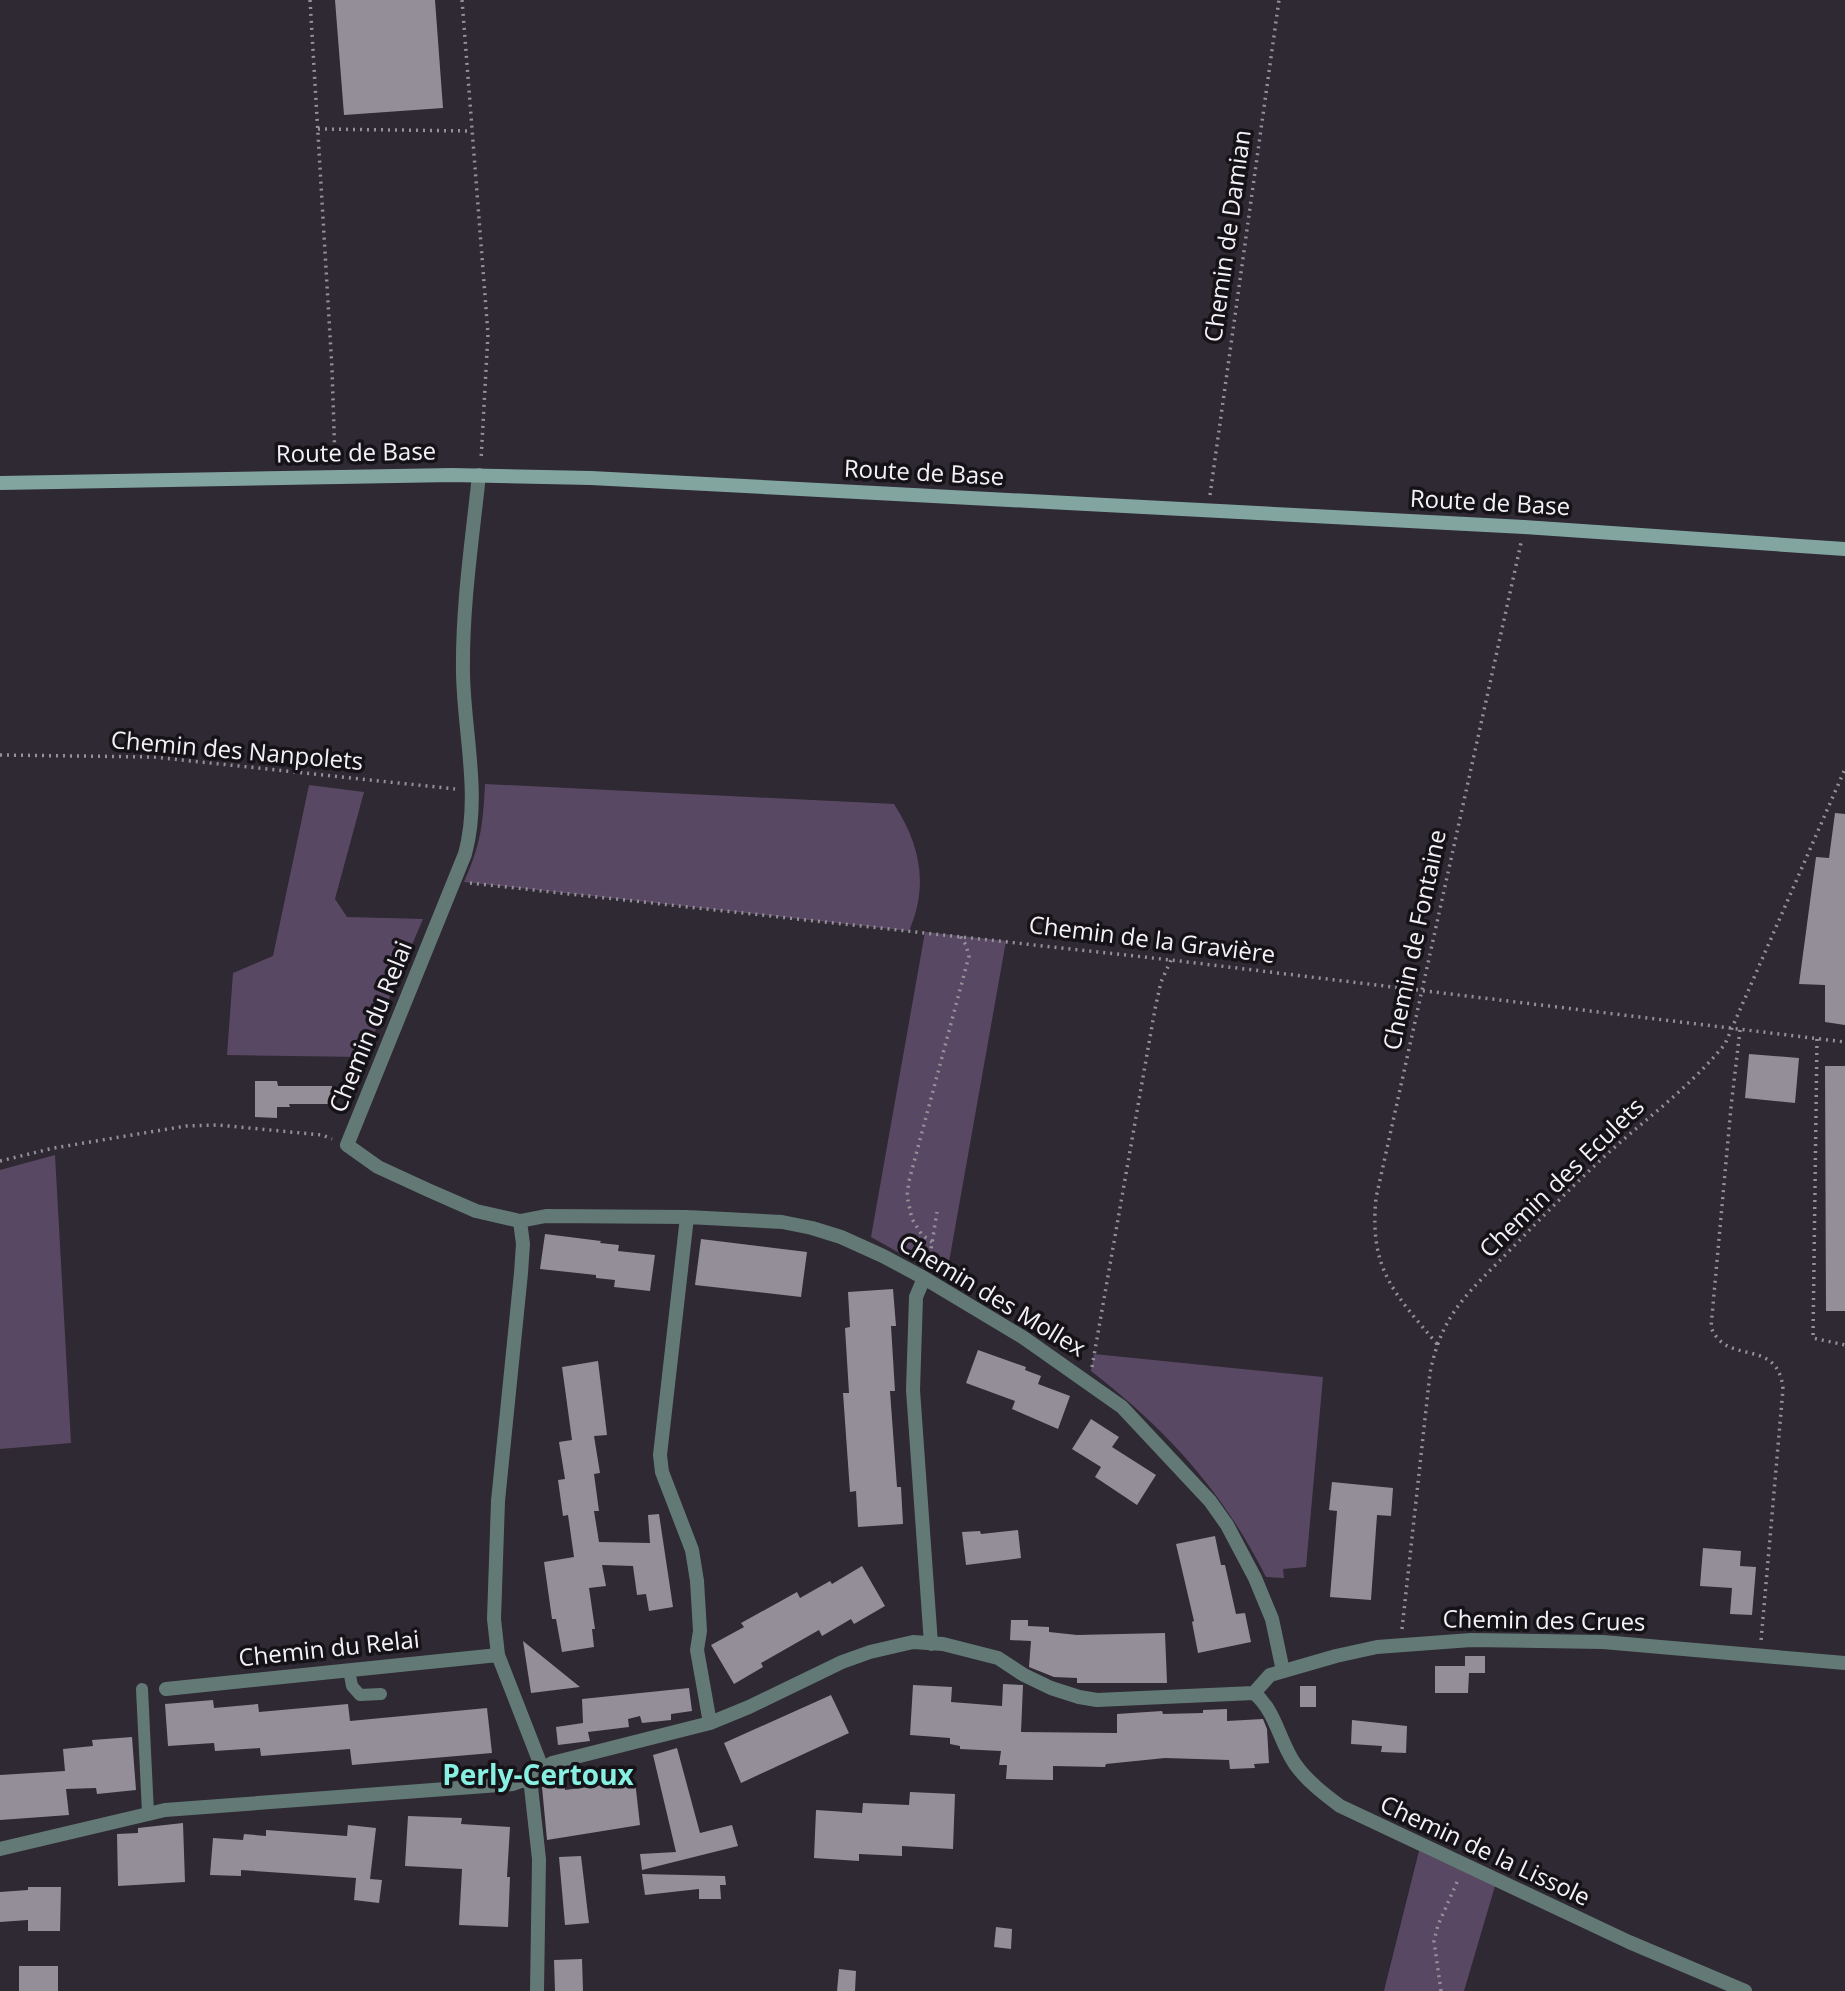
<svg xmlns="http://www.w3.org/2000/svg" width="1845" height="1991" viewBox="0 0 1845 1991" font-family="'Open Sans',sans-serif">
	<rect width="100%" height="100%" fill="#2e2932"/>
	<path fill="#594863" d="M485 784 894 804C920 844 929 885 909 931L464 882C481 844 483 824 485 784Z
		M309 785 364 792 335 899 347 917 423 919 364 1057 227 1055 233 973 273 956Z
		M925 932 1006 941 946 1279 871 1237Z
		M55 1155 71 1443 0 1449V1170Z
		M1094 1354 1323 1377 1306 1567 1283 1569 1284 1578 1266 1577C1222 1490 1167 1430 1091 1371Z
		M1419 1851 1495 1886 1464 1991H1384Z"/>
	<path fill="#948e98" d="M335 0H435L443 108 344 115Z
		M1835 813 1845 814V1025L1825 1022V985L1799 984 1816 857 1829 858Z
		M1749 1054 1799 1058 1795 1103 1745 1098Z
		M1825 1066H1845V1311H1826Z
		M255 1081H277L278 1086H332V1104H289L290 1107H277V1118L255 1117Z
		M545 1234 601 1241 600 1243 619 1245 618 1251 655 1255 650 1291 614 1287 615 1280 596 1278V1275L540 1269Z
		M701 1239 807 1252 801 1297 695 1285Z
		M893 1289 896 1326H891L895 1391H890L897 1487H901L903 1524 858 1527 856 1491 850 1492 843 1393H849L845 1328 850 1327 848 1292Z
		M978 1350 1026 1367 1025 1370 1041 1376 1038 1384 1070 1396 1058 1429 1012 1409 1015 1401 966 1383Z
		M598 1361 607 1435 594 1436 600 1473 594 1474 599 1511H594L599 1542 650 1543 648 1515 659 1514 673 1607 649 1611 646 1594 637 1595 633 1566 602 1565 606 1586 589 1588 595 1629H592L594 1647 562 1652 556 1619H552L544 1562 574 1557 568 1515 563 1516 558 1480 565 1479 559 1442 572 1440 562 1367Z
		M1091 1419 1119 1437 1112 1447 1156 1475 1137 1505 1095 1477 1101 1467 1072 1449Z
		M1332 1482 1393 1488 1391 1516 1377 1515 1371 1600 1330 1597 1337 1511 1329 1510Z
		M1018 1530 1021 1558 966 1565 962 1532 980 1531 981 1534Z
		M1215 1536 1221 1565H1225L1236 1614 1245 1613 1251 1642 1198 1653 1192 1622 1194 1621 1176 1544Z
		M1703 1548 1741 1551 1740 1566 1756 1567 1752 1615 1730 1614 1732 1588 1700 1586Z
		M862 1566 885 1606 854 1624 851 1619 822 1636 819 1630 761 1663 763 1667 734 1684 711 1645 744 1627 741 1623 797 1592 800 1598 830 1581 832 1584Z
		M1011 1620H1028V1626L1049 1627V1632L1077 1635 1165 1633 1167 1683H1077V1678L1054 1677 1029 1667 1031 1641 1010 1640Z
		M523 1641 580 1687 531 1693Z
		M1465 1656H1485V1673H1469L1468 1693H1435V1666H1465Z
		M1003 1684 1023 1685 1021 1732 1117 1733V1714L1162 1711 1163 1714 1203 1713V1710L1227 1709V1721L1263 1719 1267 1729 1269 1763 1254 1764 1255 1768 1230 1769 1229 1760 1165 1758 1106 1764 1105 1767 1053 1766V1780L1006 1779 1007 1765H999L1001 1751 960 1749V1746L950 1744V1738L910 1735 913 1685 952 1687 951 1702 1002 1706Z
		M1300 1686H1316V1707H1300Z
		M689 1688 692 1711 671 1714V1720L642 1723 640 1716 628 1719 629 1727 588 1732 590 1741 558 1745 556 1727 583 1723 582 1699Z
		M831 1695 849 1733 741 1783 724 1743Z
		M213 1700 214 1708 258 1704 259 1712 348 1704 350 1721 487 1708 492 1753 352 1765 350 1749 261 1756 260 1748 215 1751 214 1743 168 1746 165 1704Z
		M1352 1720 1407 1726 1406 1753 1381 1752 1382 1746 1351 1744Z
		M132 1737 136 1790 97 1794 96 1788 66 1789 69 1815 0 1820V1775L65 1771 63 1749 93 1746 92 1740Z
		M677 1748 700 1833 732 1825 738 1846 642 1870 640 1854 676 1852 653 1755Z
		M635 1781 640 1825 547 1840 542 1787 565 1785V1790Z
		M910 1792 955 1794 953 1849 902 1846V1856L859 1854V1861L814 1858 816 1810 862 1813 863 1803 909 1805Z
		M408 1816 462 1818 461 1824 510 1827 507 1877H510L508 1927 459 1925 462 1869 405 1866Z
		M183 1823 185 1882 118 1886 117 1834 138 1833V1828Z
		M348 1825 376 1828 370 1879 382 1880 379 1903 354 1900 356 1878 241 1870V1876L210 1875 213 1838 243 1840 244 1834 266 1836V1830L347 1836Z
		M581 1856 589 1923 565 1925 559 1857Z
		M642 1874 725 1876 726 1885H720L721 1899H699V1889L645 1895Z
		M28 1887H61L60 1931H28V1920L0 1922V1892L28 1890Z
		M996 1927 1012 1929 1011 1949 994 1947Z
		M582 1959 583 1991H555L554 1960Z
		M19 1966H58V1991H19Z
		M839 1969 856 1971 855 1991H837Z"/>
	<g fill="none" stroke-linecap="round" stroke-linejoin="round">
		<path stroke="#959199" stroke-width="3.5" stroke-dasharray="2 5" stroke-linecap="butt" d="M310 0 332 369 335 460
			M462 0 488 334 481 460
			M318 129 472 131
			M1210 495 1279 0
			M0 755 154 757 455 789
			M470 883 1171 960 1845 1042
			M1740 1030 1731 1107 1711 1327C1726 1367 1778 1336 1783 1389L1761 1641
			M1817 1039 1813 1338 1845 1345
			M0 1161 54 1148 186 1126 218 1125 322 1135 332 1139
			M932 1242 922 1235 912 1219 907 1196 909 1181 969 956 966 945 960 936
			M929 1262 937 1212
			M1437 1344C1394 1293 1369 1269 1376 1198L1521 543
			M1092 1367 1155 1009 1161 982 1171 960
			M1402 1629 1430 1373C1442 1311 1471 1291 1513 1247 1549 1210 1585 1173 1624 1139 1660 1108 1694 1082 1725 1044L1845 769
			M1441 1991 1434 1941 1438 1925 1458 1880"/>
		<path stroke="#637976" stroke-width="12" d="M349 1670 352 1686 360 1695 381 1694
			M142 1689 148 1813"/>
		<path stroke="#637976" stroke-width="14" d="M479 475C472 541 462 607 463 673 464 733 481 796 465 854L347 1145 378 1167 428 1190 476 1211 520 1221 523 1244 521 1273 498 1501 494 1619 498 1655 542 1768
			M687 1217 660 1455 662 1472 692 1550 697 1581 700 1631 697 1650 710 1723
			M520 1221 546 1216 687 1217 782 1222 812 1228 841 1237 883 1256 924 1278 1024 1338 1122 1407 1210 1501 1227 1525 1255 1578 1272 1619 1283 1671
			M924 1278 916 1297 913 1390 931 1644
			M166 1689 498 1655
			M1254 1693 1270 1675 1336 1656 1377 1647 1471 1640 1603 1642 1845 1663
			M1254 1693C1276 1711 1279 1741 1295 1764 1307 1781 1324 1794 1340 1806L1629 1942 1745 1991
			M530 1778 539 1859 537 1991
			M0 1849 165 1810 513 1784 530 1778 552 1763 710 1723 749 1707 842 1662 870 1652 913 1642 943 1644 998 1658 1024 1675 1051 1688 1079 1697 1097 1700 1254 1693"/>
		<path stroke="#82a5a0" stroke-width="14" d="M0 483 452 475 591 478 1524 527 1845 549"/>
	</g>
	<g text-anchor="middle" stroke-width="7" stroke-linejoin="round" paint-order="stroke">
		<g font-size="24" fill="#f4f1f7" stroke="#151317">
			<text transform="translate(1228 236) rotate(-82)" y="8">Chemin de Damian</text>
			<text transform="translate(356 453) rotate(-1)" y="8">Route de Base</text>
			<text transform="translate(924 473) rotate(3)" y="8">Route de Base</text>
			<text transform="translate(1490 503) rotate(3)" y="8">Route de Base</text>
			<text transform="translate(237 751) rotate(5)" y="8">Chemin des Nanpolets</text>
			<text transform="translate(1152 940) rotate(7)" y="8">Chemin de la Gravière</text>
			<text transform="translate(1415 940) rotate(-78)" y="8">Chemin de Fontaine</text>
			<text transform="translate(371 1027) rotate(-68)" y="8">Chemin du Relai</text>
			<text transform="translate(1562 1178) rotate(-44)" y="8">Chemin des Eculets</text>
			<text transform="translate(992 1296) rotate(31)" y="8">Chemin des Mollex</text>
			<text transform="translate(1544 1621) rotate(1)" y="8">Chemin des Crues</text>
			<text transform="translate(329 1649) rotate(-6)" y="8">Chemin du Relai</text>
			<text transform="translate(1485 1851) rotate(25)" y="8">Chemin de la Lissole</text>
		</g>
		<g font-size="28" font-weight="bold" fill="#88f0e2" stroke="#151317">
			<text x="538" y="1785">Perly-Certoux</text>
		</g>
	</g>
</svg>
